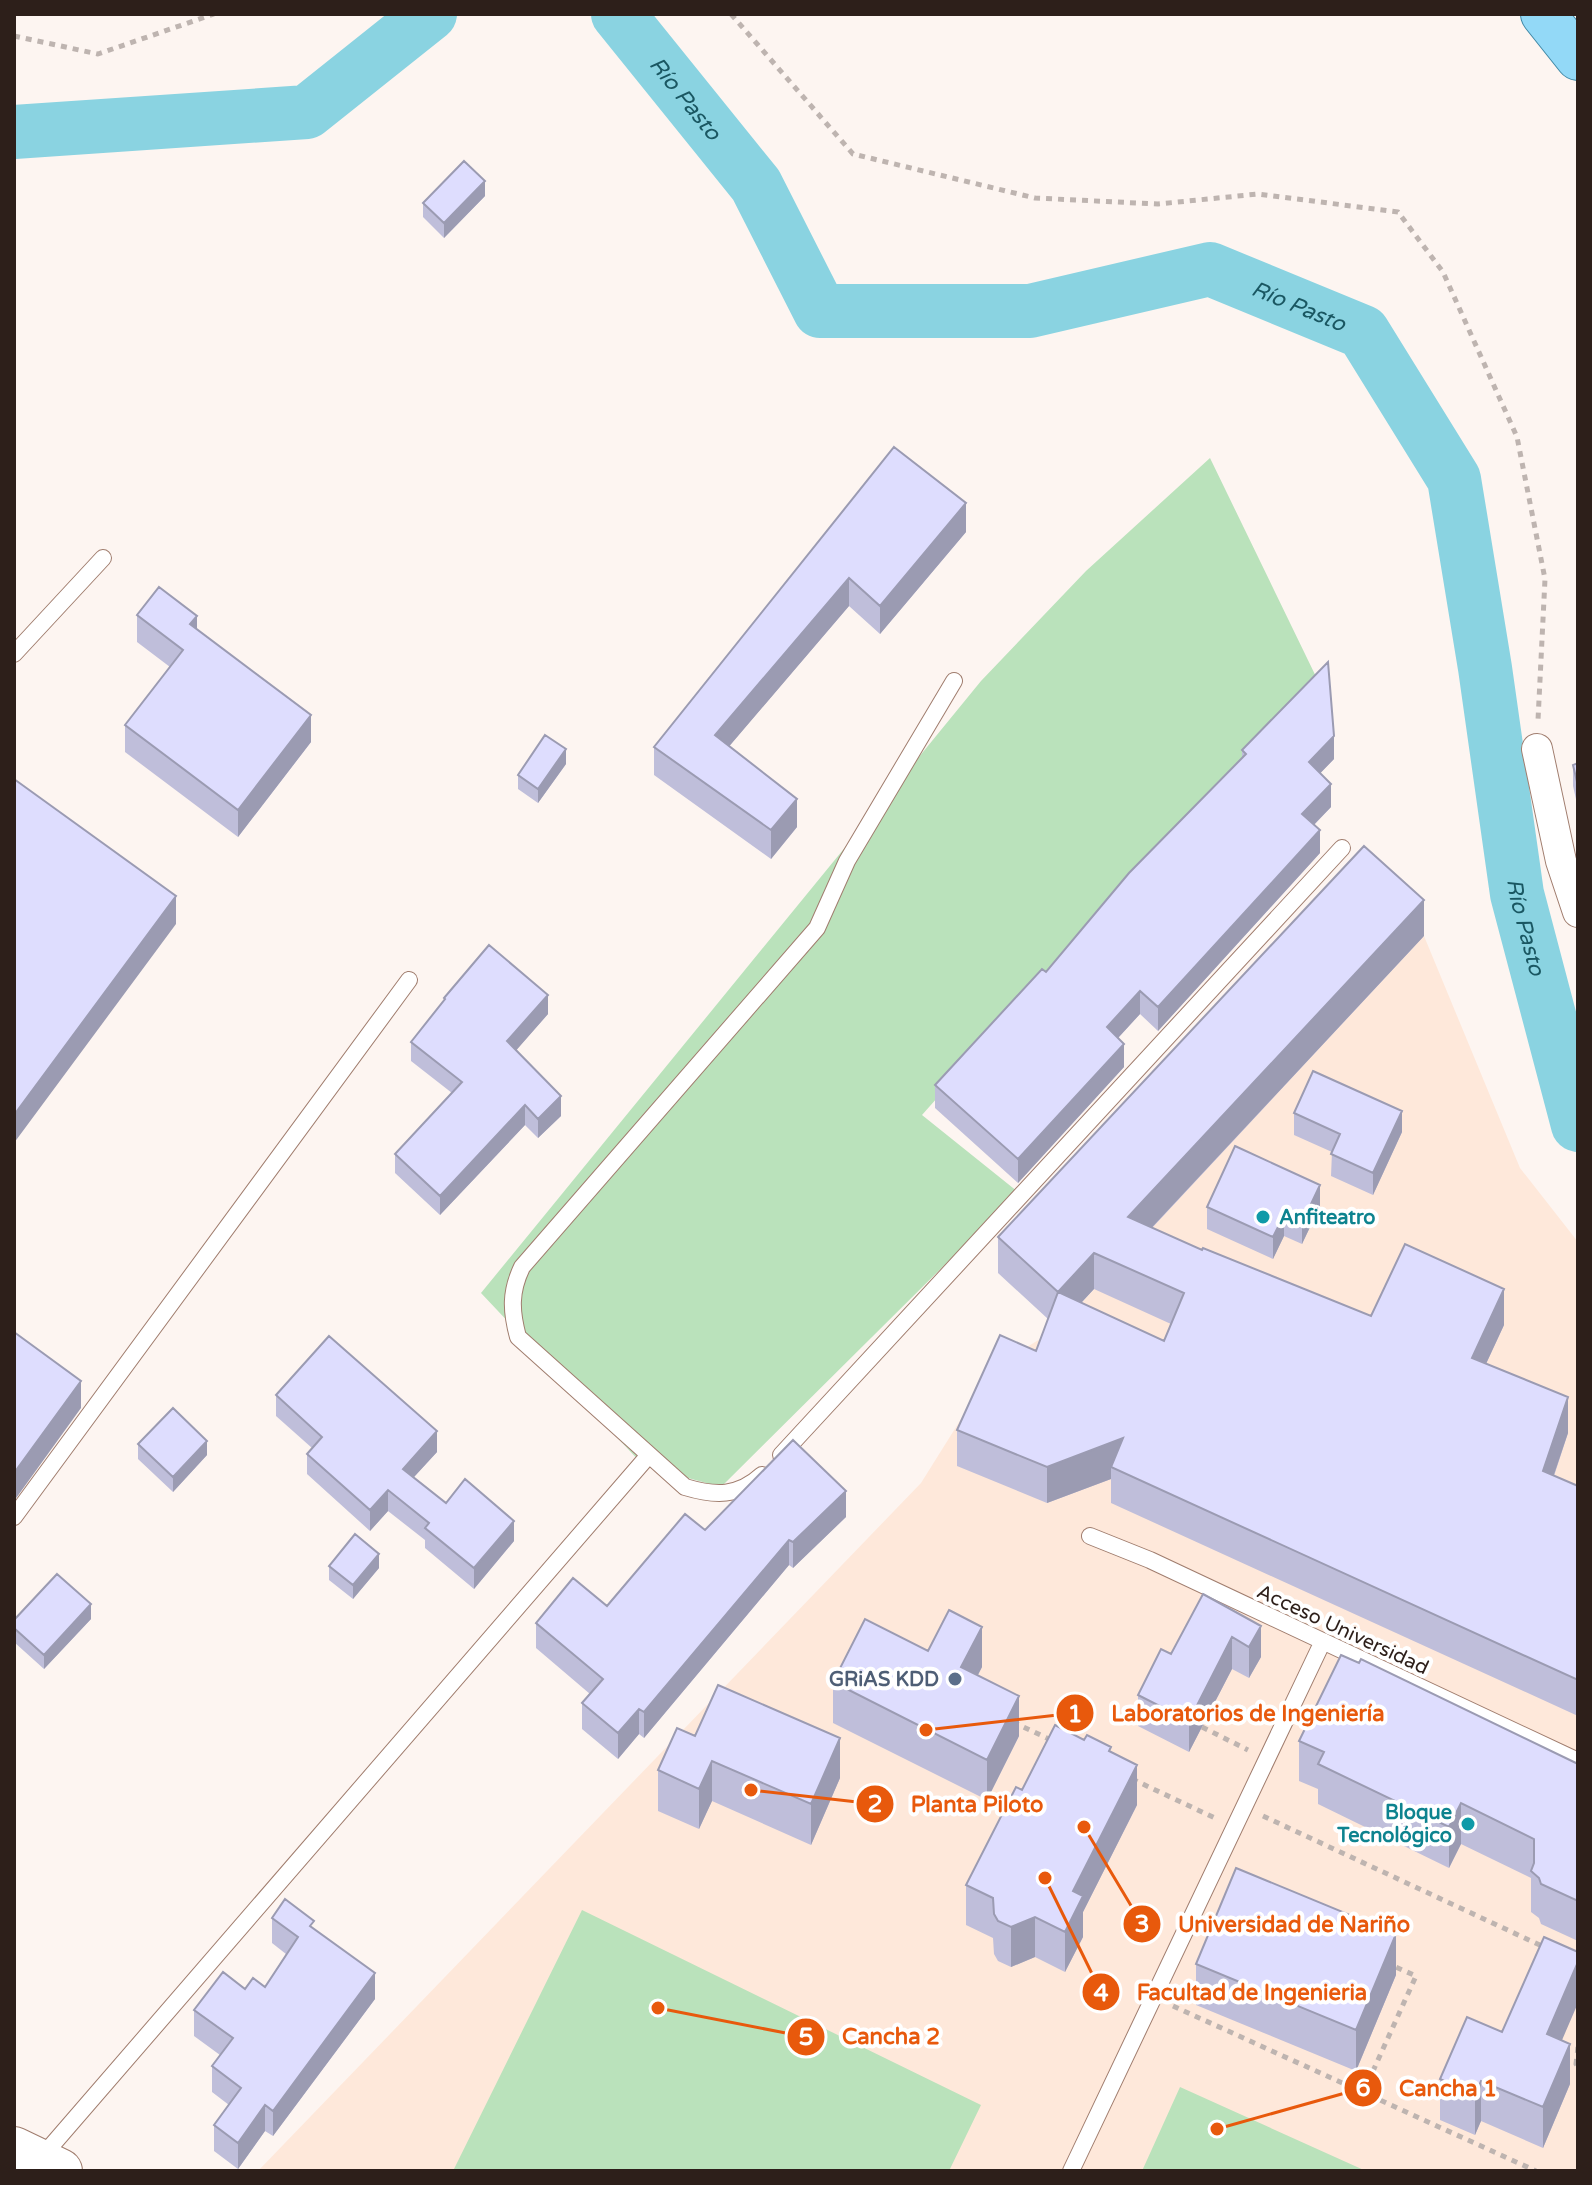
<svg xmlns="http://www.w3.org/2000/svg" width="1592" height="2185" viewBox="0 0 1592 2185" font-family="'Varela Round',sans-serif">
	<rect width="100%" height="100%" fill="#fdf5f1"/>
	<path fill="#fee8da" d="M1424 936 1520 1168 1578 1242V2171H258L921 1483 993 1368 1058 1328Z"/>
	<path fill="#bae2bb" d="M1210 458 1322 689 1041 981 922 1115 1018 1192 721 1487 644 1466 481 1293 981 681 1086 571Z
		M582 1910 981 2105 949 2171H453Z
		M1180 2087 1366 2171H1142Z"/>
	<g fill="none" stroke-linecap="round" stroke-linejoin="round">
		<g stroke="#8ad3e1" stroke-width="54">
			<path id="s1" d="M618 14 756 185 820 311H1030L1210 269 1363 332 1454 479 1485 668 1517 894 1578 1125"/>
			<path d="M14 132 307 112 430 14"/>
		</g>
		<defs>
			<path id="lane" d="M14 654 103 558
				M781 1455 1342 848
				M762 1475C738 1497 715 1496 685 1487L518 1337C511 1311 510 1292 522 1267L817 928 847 861 954 681
				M14 1517 409 980
				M1090 1536 1150 1560 1578 1761
				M40 2159 649 1455
				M1071 2171 1323 1641"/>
			<path id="street" d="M1537 749 1561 861 1578 912"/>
			<path id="secondary" d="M14 2149 60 2171"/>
			<path id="primary" d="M1543 14 1578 58"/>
		</defs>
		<use href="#lane" stroke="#a07d6e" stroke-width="18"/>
		<use href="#street" stroke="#a07d6e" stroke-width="32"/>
		<use href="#secondary" stroke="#a07d6e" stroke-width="46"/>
		<use href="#primary" stroke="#4088a6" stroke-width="46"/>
		<path stroke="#beb4b0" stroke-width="5" stroke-dasharray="6 6" stroke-linecap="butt" d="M731 14 853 154 1035 198 1158 204 1258 194 1398 212 1443 272 1517 437 1545 579 1538 720
			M14 36 98 54 214 14
			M1013 1722 1051 1740
			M1202 1727 1248 1750
			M1132 1779 1217 1819
			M1263 1816 1544 1947
			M1173 2006 1536 2171
			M1578 2047 1576 2064 1578 2066
			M1363 2093 1416 1976 1391 1965"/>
		<use href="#lane" stroke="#fff" stroke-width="16"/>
		<use href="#street" stroke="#fff" stroke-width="30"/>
		<use href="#secondary" stroke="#fff" stroke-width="44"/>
		<use href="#primary" stroke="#93d9f7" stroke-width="44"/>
	</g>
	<path fill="#bfbeda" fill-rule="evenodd" d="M485 196 444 238 423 217V203Z
		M894 447 966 532 880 634 849 606 729 746 797 827 771 859 654 775V747Z
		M137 615 197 629 311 742 238 837 125 752V725L170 667 137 642Z
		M1242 750 1334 759 1320 773 1331 807 1314 825 1320 853 1158 1031 1140 1014 1118 1038 1124 1067 1018 1183 935 1108V1085L1046 972 1242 758Z
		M1578 763V808L1573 786V765Z
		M566 764 538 803 518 789V775Z
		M1424 936 1152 1228 1202 1250 1371 1316 1504 1325 1486 1364 1568 1433 1554 1476 1578 1486V1716L1111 1503V1479L1047 1503 957 1466V1430L1036 1351 1048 1319 998 1273V1237ZM1094 1289 1171 1324 1164 1341 1081 1303Z
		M444 998 548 1014 516 1050 561 1116 538 1138 525 1125 440 1215 395 1173V1154L452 1093 411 1061V1042L444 1001Z
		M1294 1113 1402 1132 1373 1195 1331 1176 1332 1152 1294 1135Z
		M1320 1206 1302 1244 1284 1236 1273 1259 1207 1229V1207Z
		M276 1395 437 1452 414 1477 446 1503 514 1541 474 1589 425 1548V1540L388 1511 370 1531 307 1474V1454L312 1448 276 1416Z
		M138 1444 207 1455 173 1492 138 1459Z
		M846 1517 793 1568 789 1565 644 1738 639 1734 618 1759 582 1729V1703L590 1694 536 1648V1623L607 1606 705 1530Z
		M329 1566 379 1568 353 1599 329 1580Z
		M1203 1594 1261 1657 1249 1678 1232 1669 1189 1752 1138 1726V1695L1171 1654Z
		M91 1619 44 1669 14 1642V1620Z
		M928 1651 982 1667 978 1675 1019 1736 987 1800 833 1723V1682Z
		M695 1736 840 1778 811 1845 712 1801 699 1829 658 1811V1770Z
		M1299 1741 1578 1764V1941L1541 1924 1539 1918 1531 1912V1878L1461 1844 1449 1868 1318 1804V1789L1299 1781Z
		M1111 1752 1137 1805 1083 1912V1937L1065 1972 1035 1957 1011 1967 998 1961 994 1954 993 1938 966 1925V1885L1022 1790Z
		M272 1918 314 1930 375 1999 273 2136 265 2131 238 2169 214 2151V2125L229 2105 212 2092V2066L220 2055 194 2036V2010L245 1989 265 1987 286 1954 272 1943Z
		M1196 1964 1396 1975 1356 2071 1196 2005Z
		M1502 2032 1562 2041 1570 2084 1543 2148 1481 2121 1475 2135 1440 2120V2079Z"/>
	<path fill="#9b9bb2" d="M485 181V196L444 238V223Z
		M966 503V532L880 634V606Z
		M849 578V606L715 763V735Z
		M197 616V643L190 624Z
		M311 715V742L238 837V810Z
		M1334 736V759L1309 785V762Z
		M566 749V764L538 803V789Z
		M1331 784V807L1302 837V814Z
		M797 799V827L771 859V830Z
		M1320 830V853L1158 1031V1007Z
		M176 896V924L14 1143V1115Z
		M1424 900V936L1128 1253V1217Z
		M1140 991V1014L1107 1050V1027Z
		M548 995V1014L507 1061V1041Z
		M1124 1044V1067L1018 1183V1159Z
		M561 1096V1116L538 1138V1119Z
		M525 1105V1125L440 1215V1196Z
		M1402 1111V1132L1373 1195V1173Z
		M1320 1185V1206L1302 1244V1223Z
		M1284 1215V1236L1273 1259V1237Z
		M1094 1253V1289L1058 1328V1292Z
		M1504 1289V1325L1472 1394V1358Z
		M81 1381V1408L14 1501V1473Z
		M1568 1397V1433L1543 1507V1471Z
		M437 1431V1452L403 1489V1469Z
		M1123 1438 1111 1467V1479L1047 1503V1467Z
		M207 1441V1455L173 1492V1477Z
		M388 1490V1511L370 1531V1510Z
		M846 1491V1517L793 1568V1542Z
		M514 1521V1541L474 1589V1568Z
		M789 1540V1565L644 1738V1712Z
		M379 1554V1568L353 1599V1585Z
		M91 1604V1619L44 1669V1655Z
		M1261 1626V1657L1249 1678V1647Z
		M982 1627V1667L961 1707V1667Z
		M1232 1637V1669L1189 1752V1721Z
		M1019 1696V1736L987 1800V1760Z
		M639 1709V1734L618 1759V1733Z
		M840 1738V1778L811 1845V1804Z
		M712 1761V1801L699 1829V1789Z
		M1137 1765V1805L1083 1912V1937L1065 1972V1932L1073 1891Z
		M1461 1803V1844L1449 1868V1827Z
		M1035 1917V1957L1011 1967V1927Z
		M1396 1934V1975L1356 2071V2030Z
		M1578 1962V2003L1547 2075V2034Z
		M375 1973V1999L273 2136V2111Z
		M1570 2044V2084L1543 2148V2107Z
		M1481 2081V2121L1475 2135V2095Z
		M265 2105V2131L238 2169V2143Z"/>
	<path fill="#deddfe" stroke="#9b9bb2" stroke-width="2" fill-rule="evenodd" d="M464 161 485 181 444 223 423 203Z
		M894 447 966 503 880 606 849 578 715 735 797 799 771 830 654 747Z
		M159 587 197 616 190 624 311 715 238 810 125 725 183 650 137 615Z
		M1328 662 1334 736 1309 762 1331 784 1302 814 1320 830 1158 1007 1140 991 1107 1027 1124 1044 1018 1159 935 1085 1042 969 1046 972 1129 873 1246 754 1242 750Z
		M545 735 566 749 538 789 518 775Z
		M1578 763V786L1573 765Z
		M14 779 176 896 14 1115Z
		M1364 846 1424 900 1128 1217 1202 1250 1203 1248 1371 1316 1405 1244 1504 1289 1472 1358 1568 1397 1543 1471 1578 1486V1680L1111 1467 1123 1438 1047 1467 957 1430 1000 1335 1036 1351 1058 1292 998 1237ZM1094 1253 1184 1293 1164 1341 1058 1292Z
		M489 945 548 995 507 1041 561 1096 538 1119 525 1105 440 1196 395 1154 462 1082 411 1042 445 999 444 998Z
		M1313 1071 1402 1111 1373 1173 1331 1154 1340 1134 1294 1113Z
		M1235 1146 1320 1185 1302 1223 1284 1215 1273 1237 1207 1207Z
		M14 1332 81 1381 14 1473Z
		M329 1336 437 1431 403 1469 446 1503 465 1479 514 1521 474 1568 425 1528 429 1523 388 1490 370 1510 307 1454 322 1437 276 1395Z
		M173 1408 207 1441 173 1477 138 1444Z
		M793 1440 846 1491 793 1542 789 1540 644 1712 639 1709 618 1733 582 1703 603 1679 536 1623 573 1578 607 1606 685 1514 705 1530Z
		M355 1534 379 1554 353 1585 329 1566Z
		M57 1574 91 1604 44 1655 14 1628V1620Z
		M1203 1594 1261 1626 1249 1647 1232 1637 1189 1721 1138 1695 1161 1649 1171 1654Z
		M949 1610 982 1627 961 1667 1019 1696 987 1760 833 1682 865 1619 928 1651Z
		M1341 1655 1359 1663 1361 1659 1578 1764V1901L1541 1884 1539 1878 1531 1871 1534 1863V1839L1461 1803 1449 1827 1318 1764 1324 1752 1299 1741Z
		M718 1685 840 1738 811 1804 712 1761 699 1789 658 1770 677 1728 695 1736Z
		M1055 1725 1084 1740 1087 1735 1111 1747 1109 1751 1137 1765 1073 1891 1083 1896 1065 1932 1035 1917 1011 1927 998 1921 994 1914 993 1898 966 1885 1016 1787 1022 1790Z
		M1236 1868 1396 1934 1356 2030 1196 1964Z
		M285 1899 314 1921 310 1926 375 1973 273 2111 265 2105 238 2143 214 2125 241 2088 212 2066 233 2038 194 2010 223 1972 245 1989 253 1978 265 1987 298 1937 272 1918Z
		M1544 1937 1578 1952V1962L1547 2034 1570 2044 1543 2107 1481 2081 1475 2095 1440 2079 1467 2017 1502 2032Z"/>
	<g fill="#0f9aa8" stroke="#fff" stroke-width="3">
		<circle cx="1263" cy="1217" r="8"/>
		<circle cx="1468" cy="1824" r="8"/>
	</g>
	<circle fill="#5c6f8a" stroke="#fff" stroke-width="3" cx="955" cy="1679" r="8"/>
	<g text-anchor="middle" stroke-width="8" stroke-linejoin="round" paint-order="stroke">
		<g font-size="20" font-weight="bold" fill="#0d838f" stroke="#fff" text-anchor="start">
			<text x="1279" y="1224">Anfiteatro</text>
			<text x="1452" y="1819" text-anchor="end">Bloque<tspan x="1452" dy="23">Tecnológico</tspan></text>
		</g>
		<g font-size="20" fill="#2d1f1a" stroke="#fff">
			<text transform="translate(1343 1629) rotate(25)" y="7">Acceso Universidad</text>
		</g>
		<g font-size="20" font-weight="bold" fill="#4e5e75" stroke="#fff" text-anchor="end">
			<text x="939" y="1686">GRiAS KDD</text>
		</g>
		<g font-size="22" font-style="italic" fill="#1a5762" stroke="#fff">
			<text dy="8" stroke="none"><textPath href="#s1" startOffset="108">Río Pasto</textPath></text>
			<text dy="8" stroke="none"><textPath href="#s1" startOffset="852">Río Pasto</textPath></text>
			<text dy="8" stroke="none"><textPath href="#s1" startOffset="1548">Río Pasto</textPath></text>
		</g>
	</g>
	<path fill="none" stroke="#e8590c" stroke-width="3" d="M926 1730L1075 1713M751 1790L875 1804M1084 1827L1142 1924M1045 1878L1101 1992M658 2008L806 2037M1217 2129L1363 2088"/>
	<g fill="#e8590c" stroke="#fff" stroke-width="3">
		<circle cx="926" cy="1730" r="8"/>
		<circle cx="751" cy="1790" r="8"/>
		<circle cx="1084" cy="1827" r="8"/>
		<circle cx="1045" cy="1878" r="8"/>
		<circle cx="658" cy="2008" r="8"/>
		<circle cx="1217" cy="2129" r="8"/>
		<circle cx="1075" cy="1713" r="20"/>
		<circle cx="875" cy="1804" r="20"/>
		<circle cx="1142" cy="1924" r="20"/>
		<circle cx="1101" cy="1992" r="20"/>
		<circle cx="806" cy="2037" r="20"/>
		<circle cx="1363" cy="2088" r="20"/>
	</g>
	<g font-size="24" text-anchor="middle" font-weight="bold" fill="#fff">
		<text x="1075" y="1722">1</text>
		<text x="875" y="1812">2</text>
		<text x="1142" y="1932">3</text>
		<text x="1101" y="2001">4</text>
		<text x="806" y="2045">5</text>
		<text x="1363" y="2096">6</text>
	</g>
	<g font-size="22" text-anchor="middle" font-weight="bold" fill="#e8590c" stroke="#fff" stroke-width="8" stroke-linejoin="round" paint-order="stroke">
		<text x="1248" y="1721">Laboratorios de Ingeniería</text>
		<text x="977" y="1812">Planta Piloto</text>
		<text x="1294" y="1932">Universidad de Nariño</text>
		<text x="1252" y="2000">Facultad de Ingenieria</text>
		<text x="891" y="2044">Cancha 2</text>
		<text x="1448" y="2096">Cancha 1</text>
	</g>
	<rect width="1592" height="2185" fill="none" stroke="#2d1f1a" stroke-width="32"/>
</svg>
